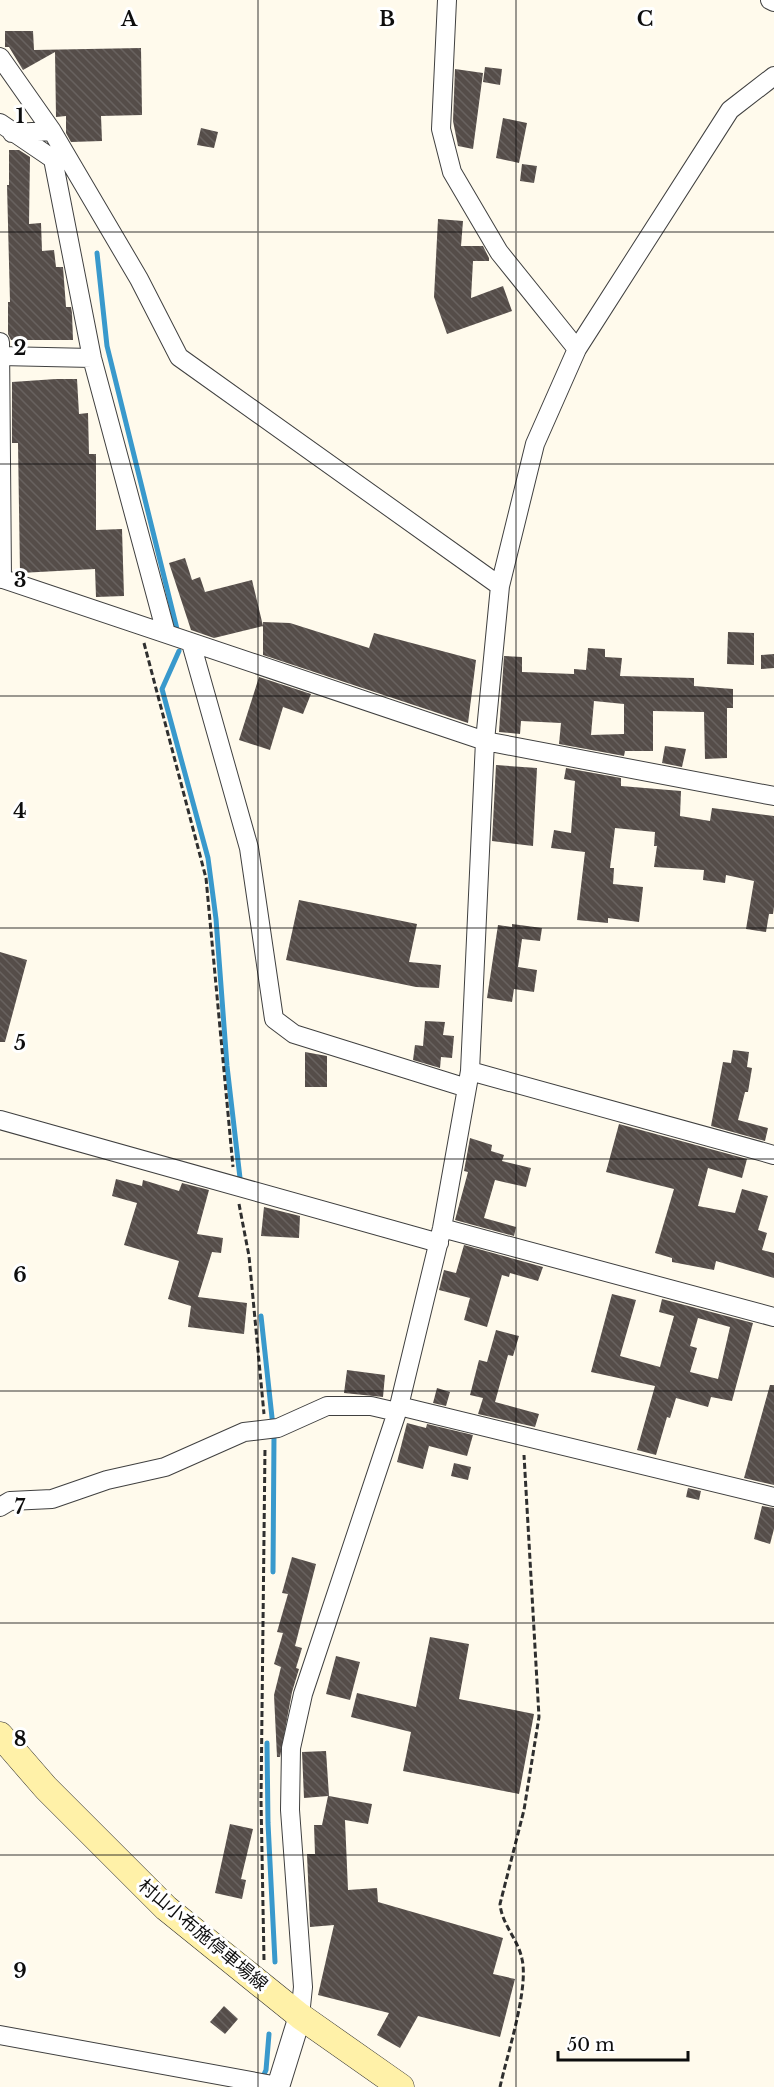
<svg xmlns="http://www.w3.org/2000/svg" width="774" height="2087" viewBox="0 0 774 2087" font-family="'Libre Baskerville','Noto Sans JP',serif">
	<defs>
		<pattern id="building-back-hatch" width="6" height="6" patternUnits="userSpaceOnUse" patternTransform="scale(1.5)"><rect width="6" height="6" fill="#554d49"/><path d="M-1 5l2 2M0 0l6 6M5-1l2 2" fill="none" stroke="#68625f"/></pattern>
	</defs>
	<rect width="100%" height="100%" fill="#fffaec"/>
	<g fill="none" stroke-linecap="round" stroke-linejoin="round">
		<path stroke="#3999cc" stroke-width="5" d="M97 253 107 346 177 629
			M179 651 162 689 208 858 216 919 227 1066 240 1178
			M261 1316 274 1436 273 1572
			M267 1743 268 1823 275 1962
			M262 2079 266 2070 269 2034"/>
	</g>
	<path fill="url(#building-back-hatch)" fill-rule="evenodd" d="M5 31H33L34 50 141 48 142 115 101 116 102 141 71 142 66 133V116L56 117 55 52 23 70 9 47H5Z
		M485 67 502 69 500 85 483 82Z
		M455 69 483 73 473 149 458 146 453 121Z
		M503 118 527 123 519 163 496 158Z
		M201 128 218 132 214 148 197 145Z
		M9 150H19L30 157 29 224 41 223 42 251 54 250 56 267H63L66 307H71L72 313 73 340H11L8 334V302H10L7 185H9Z
		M522 164 537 166 534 183 520 181Z
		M438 219 463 221 461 246H483L489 258V261H473L471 298 503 286 512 311 447 334 434 297Z
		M56 379H77L79 414 88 413 89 454H96V530L122 529 124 596 96 597 95 569 20 573 18 443H12V382Z
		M185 558 192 580 200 577 205 592 252 580 263 626 214 638 191 630 169 563Z
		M263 622 290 623 369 648 374 633 476 660 468 723 263 655Z
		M728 632 754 633V665L727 664Z
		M588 648 605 649V657L622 658 620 676 694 678V686L733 689V708H727V758L705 759 704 712 653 711V751H625L624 756 559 744 561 723 521 721 520 734 499 732 504 656 522 657V672L574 674V669L586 670ZM594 701 624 704V734L591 735Z
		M774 654V668L761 669V655Z
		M259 677 311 694 303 714 283 707 270 750 239 740Z
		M665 746 686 749 682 767 662 763Z
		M496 765 537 768 533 846 492 841Z
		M566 768 621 778V786L681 791 680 816 710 821 712 808 774 816V907L773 914H769L766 932 746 929 754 881 726 875 725 883 703 880 704 870 654 867 657 846H654L655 832 615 828 610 868H614L613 884 643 887 639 922 608 918V923L577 920 585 852 551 848 554 830 571 833 575 781 564 779Z
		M299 900 417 924 409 962 441 965 439 988 416 987 286 960Z
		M512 924 542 928 540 941 522 939 518 967 537 970 534 992 514 989 512 1002 487 998 498 925 512 927Z
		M0 952 27 960 5 1042H0Z
		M425 1021 445 1022 443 1035 454 1036 452 1058 441 1057 440 1068 413 1060 415 1045 423 1046Z
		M733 1050 749 1052 747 1067 752 1068 748 1092H745L738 1120 768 1128 765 1141 711 1126 723 1062 731 1063Z
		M305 1052 327 1056V1087H305Z
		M619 1124 747 1159 742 1178 708 1168 698 1206 735 1213 742 1189 768 1196 758 1230 767 1233 762 1250 774 1253V1278L716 1261 714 1270 672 1262V1258L655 1253 674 1189 606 1172Z
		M470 1138 492 1145 491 1151 504 1155 502 1161 531 1168 526 1187 495 1180 484 1218 516 1227 514 1236 455 1220 468 1172 464 1171Z
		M116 1179 142 1186 143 1180 179 1191 182 1183 209 1190 197 1234 223 1238 221 1253 212 1252 198 1297 247 1303 244 1334 188 1327 191 1306 168 1299 179 1261 124 1245 137 1203 112 1196Z
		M264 1207 300 1216 299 1238 261 1236Z
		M464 1245 543 1267 538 1281 510 1273 509 1277 502 1275 487 1327 464 1320 470 1298 439 1290 444 1270 456 1273Z
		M612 1294 636 1300 620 1356 660 1367 674 1316 659 1312 662 1299 753 1323 732 1401 711 1397 708 1407 676 1398 670 1418 667 1417 656 1455 637 1450 655 1386 591 1372ZM698 1318 730 1327 718 1379 690 1372 697 1348 690 1346Z
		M496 1330 519 1336 513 1356 508 1355 495 1402 539 1414 535 1427 478 1414 483 1398 470 1395 479 1360 487 1362Z
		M347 1370 385 1375 383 1397 344 1393Z
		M770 1385H774V1485L744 1478Z
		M437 1388 450 1392 446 1406 433 1403Z
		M407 1423 426 1428 427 1424 473 1435 467 1456 429 1446 423 1469 397 1462Z
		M454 1463 471 1467 468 1480 451 1476Z
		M688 1488 701 1491 699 1500 686 1497Z
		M762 1506 774 1508V1529L770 1544 754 1539Z
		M292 1557 316 1564 295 1646 302 1648 296 1668 299 1669 292 1692 280 1757H277L274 1695 281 1667 274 1664 283 1633 277 1632 288 1594 282 1593Z
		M430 1637 469 1644 459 1699 534 1714 519 1794 403 1771 411 1732 351 1717 357 1693 416 1707Z
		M336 1656 360 1662 350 1700 326 1694Z
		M326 1751 329 1796 372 1804 368 1824 345 1820 348 1890 377 1888 378 1902 503 1938 493 1974 515 1979 500 2037 418 2016 400 2048 377 2035 389 2013 318 1995 334 1925 310 1927 307 1854H315L314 1825H322L328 1796 304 1798 302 1752Z
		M230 1824 253 1829 241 1879 246 1880 242 1899 215 1893Z
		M224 2006 238 2019 225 2034 210 2022Z"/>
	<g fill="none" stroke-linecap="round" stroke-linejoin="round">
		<defs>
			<path id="minor" d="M447 0 441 129 452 172 499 252 577 349
				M770 0 774 2
				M0 57 52 131
				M0 123 53 159 92 358 166 633
				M12 133 52 131 139 279 179 357 500 586
				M0 342 2 579
				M0 356 92 358
				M0 578 485 741 774 796
				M191 643 249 848 274 1019 294 1034 467 1088
				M470 1071 774 1155
				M0 1120 439 1243
				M442 1228 774 1317
				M399 1406 774 1497
				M0 1507 10 1501 52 1499 107 1480 165 1467 244 1432 278 1428 327 1406H371L397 1412
				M300 2016 303 1987 290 1810 291 1748 303 1694 399 1406 442 1228 470 1071 485 741 500 586 535 444 577 349 730 110 774 76
				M0 2035 278 2086"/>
			<path id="tertiary" d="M278 2087 300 2016"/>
			<path id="secondary" d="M0 1735 46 1788 166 1908 300 2016 401 2087"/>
		</defs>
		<use href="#minor" stroke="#404040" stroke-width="20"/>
		<use href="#tertiary" stroke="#404040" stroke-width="24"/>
		<use href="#secondary" stroke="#2f2f2f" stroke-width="27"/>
		<path stroke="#2f2f2f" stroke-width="3" stroke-dasharray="6 3" stroke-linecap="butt" d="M144 643 206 878 233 1167
			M239 1204 249 1256 264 1414
			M264 1960 261 1800 265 1448
			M500 2087C507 2055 529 1989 522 1959 518 1939 502 1925 500 1904L524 1810 539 1717 524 1455"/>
		<use href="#minor" stroke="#fff" stroke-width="18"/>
		<use href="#tertiary" stroke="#fff" stroke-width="22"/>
		<use href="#secondary" stroke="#fff1a8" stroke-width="26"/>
	</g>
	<path fill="none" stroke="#0d0d0d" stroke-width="1.5" stroke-opacity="0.55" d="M258 0V2087M516 0V2087M0 232H774M0 464H774M0 696H774M0 928H774M0 1159H774M0 1391H774M0 1623H774M0 1855H774"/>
	<g text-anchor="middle" stroke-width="6" stroke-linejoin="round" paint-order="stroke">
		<g font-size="18" fill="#0d0d0d" stroke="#fff">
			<text transform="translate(203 1935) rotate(40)" y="6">村山小布施停車場線</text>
		</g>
	</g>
	<g font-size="20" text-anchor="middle" font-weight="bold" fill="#0d0d0d" stroke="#fff" stroke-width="6" stroke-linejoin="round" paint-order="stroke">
		<text x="129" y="26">A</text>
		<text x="387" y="26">B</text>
		<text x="645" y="26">C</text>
		<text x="20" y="123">1</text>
		<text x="20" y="355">2</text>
		<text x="20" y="587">3</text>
		<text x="20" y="818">4</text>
		<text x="20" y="1050">5</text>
		<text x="20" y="1282">6</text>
		<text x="20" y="1514">7</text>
		<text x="20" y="1746">8</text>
		<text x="20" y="1978">9</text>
	</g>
	<path d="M558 2051v9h130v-9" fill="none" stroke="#0d0d0d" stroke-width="3"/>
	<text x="567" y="2051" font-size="18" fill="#0d0d0d" stroke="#ffffff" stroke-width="4.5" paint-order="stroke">50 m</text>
</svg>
